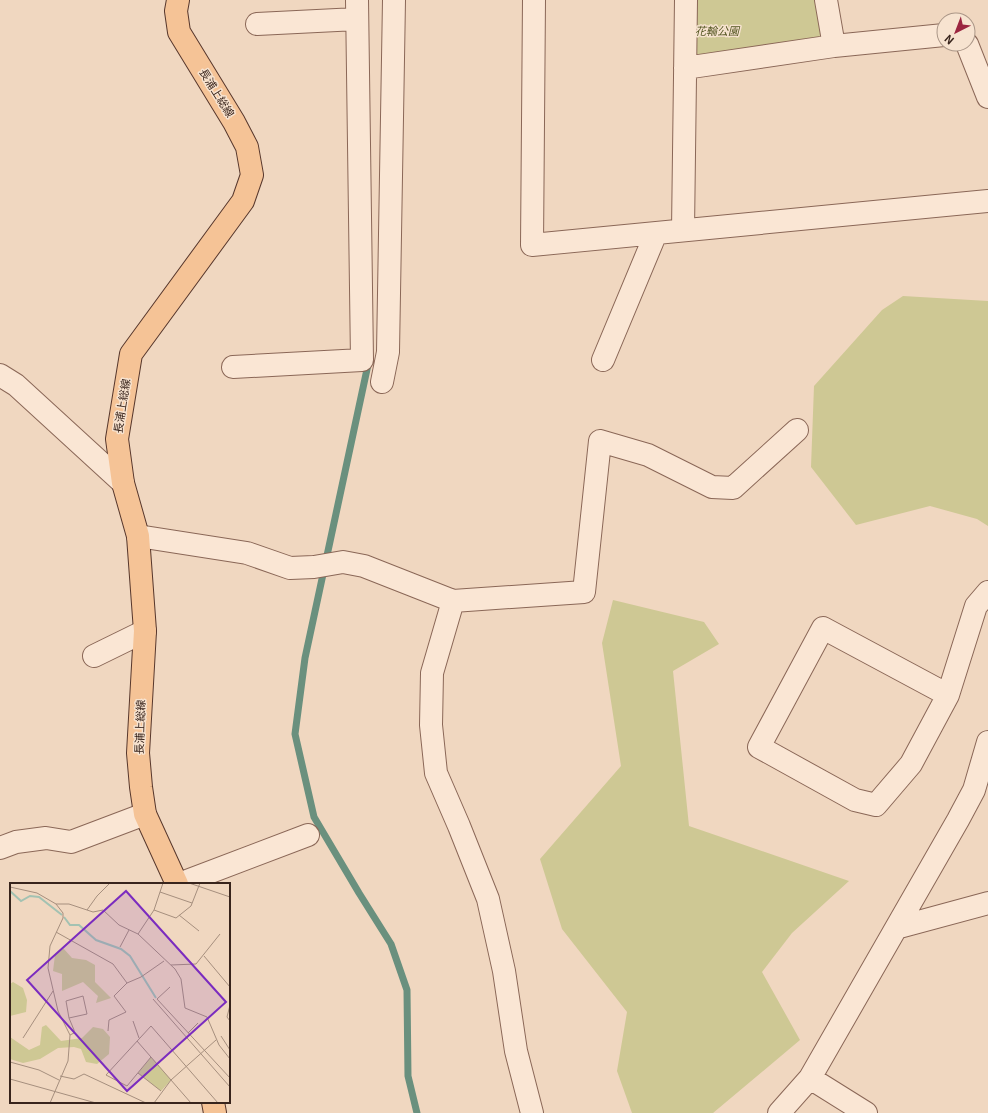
<svg xmlns="http://www.w3.org/2000/svg" width="988" height="1113" viewBox="0 0 988 1113" font-family="Georgia,'Noto Sans JP',serif">
	<rect width="100%" height="100%" fill="#f0d7c0"/>
	<path fill="#cec894" d="M686 0H826L834 46 685 68Z
		M903 296 988 301V526L977 519 930 506 856 525 811 467 814 386 882 310Z
		M613 600 704 622 719 644 673 671 689 826 849 881 792 933 762 972 800 1040 713 1113H632L617 1071 627 1012 562 929 540 859 621 766 602 643Z"/>
	<g fill="none" stroke-linecap="round" stroke-linejoin="round">
		<path stroke="#6a907e" stroke-width="7" d="M369 360 305 658 295 734 314 817 359 893 391 944 407 990 408 1076 417 1113"/>
		<defs>
			<path id="minor" d="M534 0 532 245 988 201
				M826 0 834 46
				M257 24 357 19
				M967 44 988 97
				M685 68 834 46 944 35
				M683 230 686 0
				M603 360 656 233
				M233 367 362 360 357 0
				M0 375 16 385 123 483
				M382 382 388 352 394 0
				M138 536 247 553 290 568 314 567 343 562 364 566 453 601 584 592 600 441 648 455 712 487 733 488 797 430
				M453 601 432 673 431 725 436 773 459 826 488 899 504 971 516 1051 532 1113
				M94 656 145 631
				M948 695 823 628 759 747 855 800 876 805 911 764 948 695 976 606 988 592
				M0 848 16 842 46 838 71 842 145 814
				M179 884 308 835
				M896 928 988 903
				M810 1078 866 1113
				M779 1113 810 1078 958 820 974 790 988 742"/>
			<path id="major" d="M177 884 145 814 141 787 138 753 145 631 138 536 123 483 117 439 131 354 243 201 252 175 247 147 234 122 179 32 176 11 178 0
				M213 1102 215 1113"/>
		</defs>
		<use href="#minor" stroke="#8a6757" stroke-width="24"/>
		<use href="#major" stroke="#57372c" stroke-width="24"/>
		<use href="#minor" stroke="#fae6d4" stroke-width="22"/>
		<use href="#major" stroke="#f5c396" stroke-width="22"/>
	</g>
	<g text-anchor="middle" stroke-width="3" stroke-linejoin="round" paint-order="stroke">
		<g font-size="11" font-style="italic" fill="#545622" stroke="#f7e3d0">
			<text x="717" y="35">花輪公園</text>
		</g>
		<g font-size="11" fill="#38241c" stroke="#f7e3d0">
			<text transform="translate(217 93) rotate(58)" y="4">長浦上総線</text>
			<text transform="translate(122 406) rotate(-81)" y="4">長浦上総線</text>
			<text transform="translate(140 727) rotate(-88)" y="4">長浦上総線</text>
		</g>
	</g>
	<g transform="translate(10 883)">
		<rect width="220" height="220" fill="#f0d7c0"/>
		<path d="M53 65 62 75 76 77 85 82V99L101 115 86 120 88 113 73 99 52 108V91L43 88 45 72ZM3 99 13 105 17 117 16 129 0 133V101ZM36 142 51 158 72 155 83 144 93 146 100 154 99 171 87 181 76 179 71 166 64 164 48 165 30 176 13 180 0 176V154L19 167 30 162 32 144ZM141 174 161 197 151 208 128 190Z" fill="#cec894"/>
		<path fill="none" stroke="#a3c2b2" stroke-width="2" d="M0 8 11 18 20 13 29 14 52 32M54 34 60 42H69L86 57 111 66 120 73 146 115"/>
		<path fill="none" stroke="#a68f7e" stroke-width="1" d="M179 0 220 14M0 4 27 10 46 21H59L83 29 93 27 109 42 128 51 165 86 171 96 175 125 197 134 209 162 220 176M150 9 182 20M77 27 87 13 100 0M144 27 166 35 181 23 190 0M169 32 189 48M46 49 103 81 117 100M128 51 144 27 153 0M110 64 119 47M194 73 220 104M161 82 186 81 210 51M160 104 147 116 220 195M143 116 220 204M220 122 217 134 220 138M59 135 77 131 73 113 56 118 59 135 64 147V150L60 152M123 138 129 155M98 148 99 137 116 129 104 113 117 100 131 94 154 78M178 150 188 140M211 153 220 167M13 155 43 108M127 158 181 220M141 174 117 203 96 192 141 143 208 220M0 179 29 187 49 197M128 190 151 208M50 193 64 196 74 191 136 220M0 196 86 220M40 220 58 178 60 152 48 128 38 85 40 63 53 35V30L46 21M144 220 161 197 206 157"/>
		<path fill="#7b2cbf" fill-opacity="0.15" stroke="#7b2cbf" stroke-width="2" d="M116 8 216 119 117 208 17 97Z"/>
		<rect width="220" height="220" fill="none" stroke="#38241c" stroke-width="2"/>
	</g>
	<g transform="translate(956 32) rotate(222)"><circle r="19" fill="#f7e3d0" stroke="#ab9788"/>
	<path d="M0-3L7 15L0 10L-7 15Z" fill="#9b2540"/>
	<text y="-6" font-size="11" font-weight="bold" text-anchor="middle" fill="#38241c">N</text>
	</g>
</svg>
